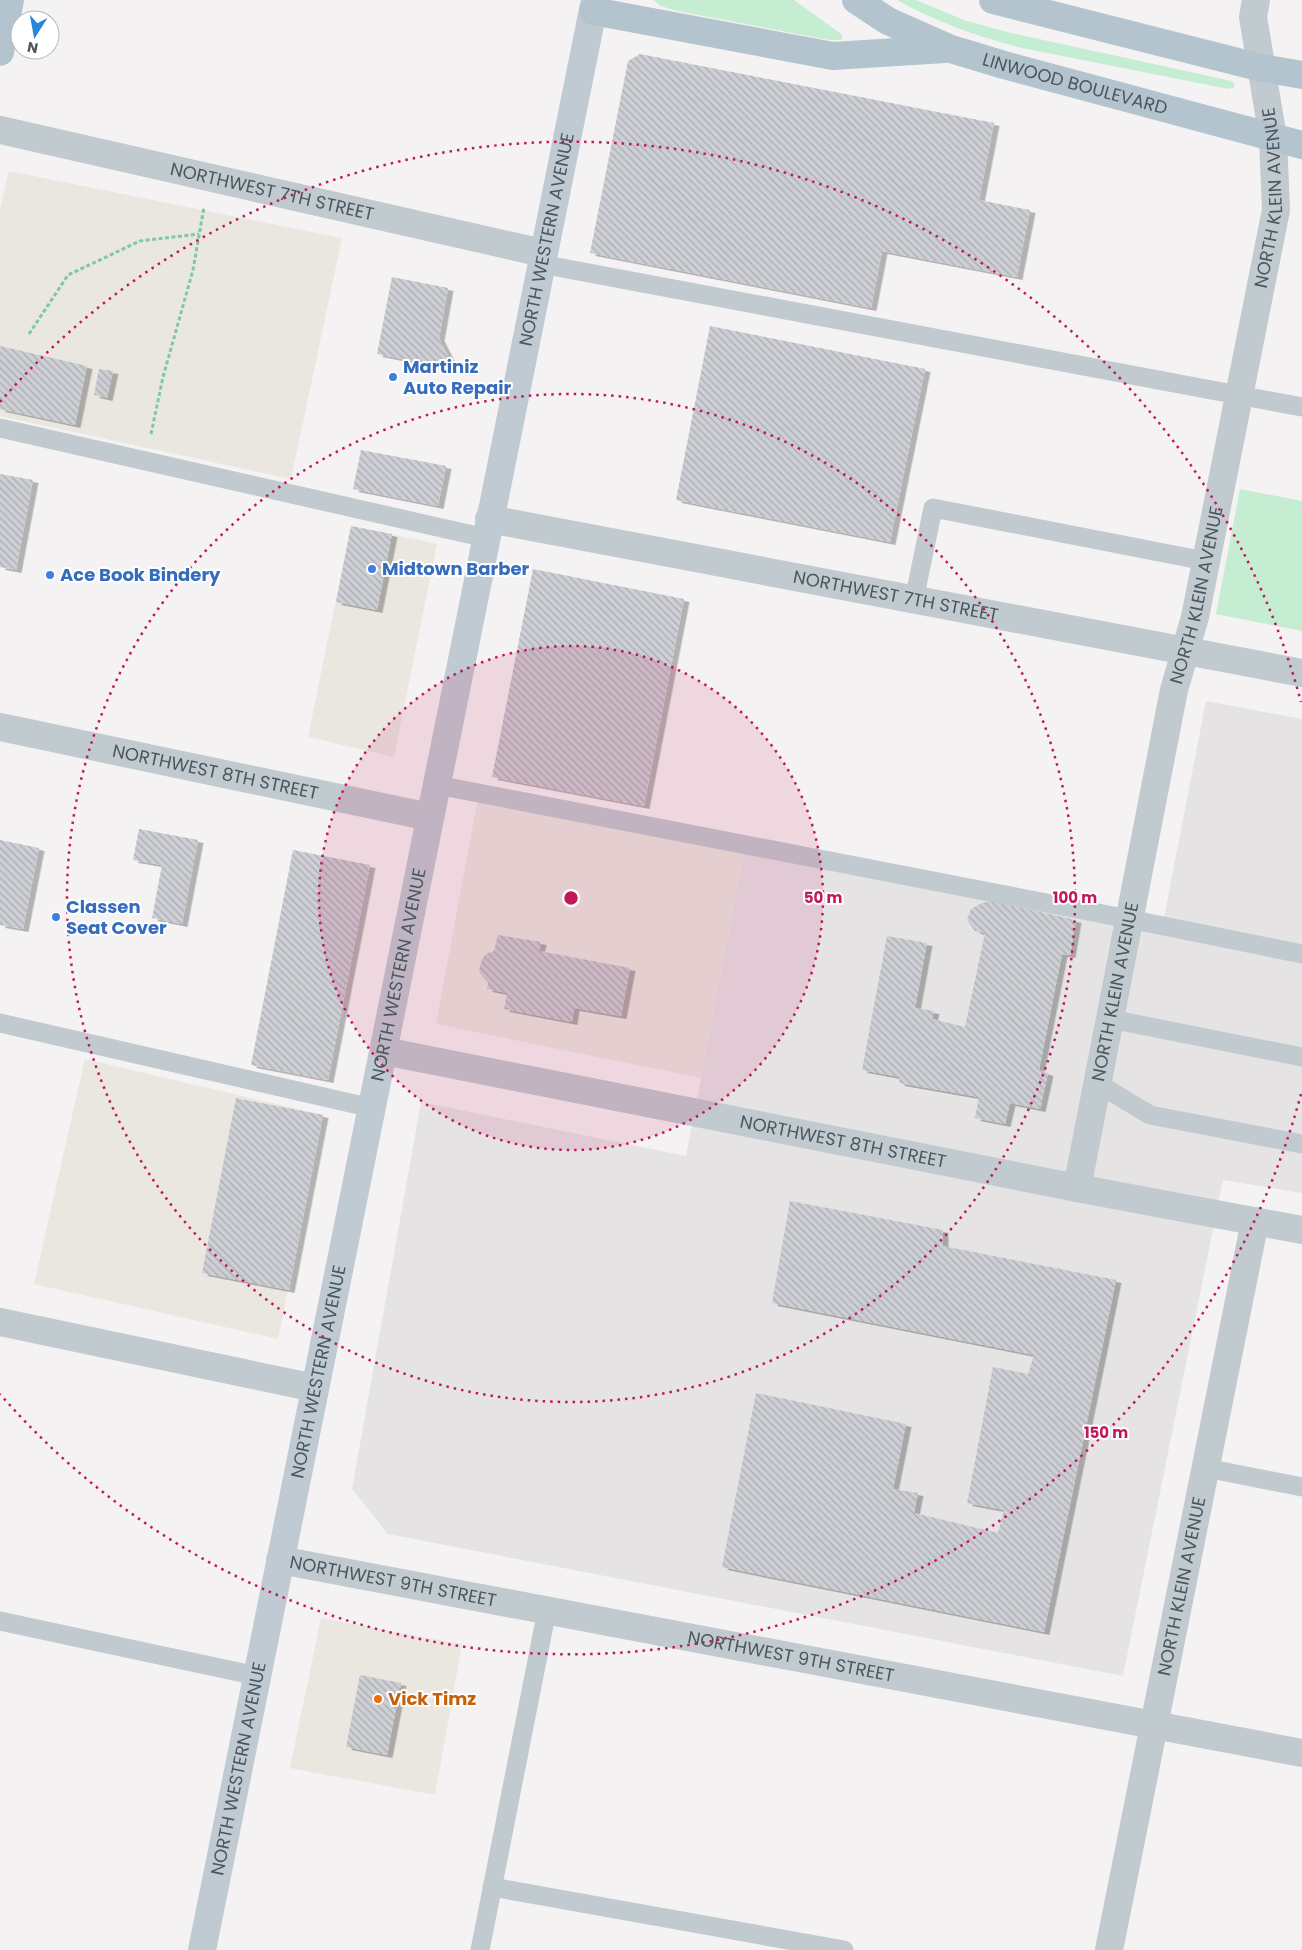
<svg xmlns="http://www.w3.org/2000/svg" width="1302" height="1950" viewBox="0 0 1302 1950" font-family="Poppins,sans-serif">
	<defs>
		<pattern id="building-back-hatch" width="6" height="6" patternUnits="userSpaceOnUse" patternTransform="scale(1.25)"><rect width="6" height="6" fill="#cdcfd4"/><path d="M-1 5l2 2M0 0l6 6M5-1l2 2" fill="none" stroke="#a8abaf"/></pattern>
		<filter id="shadow"><feDropShadow dx="5.5" dy="3" stdDeviation="0" flood-color="#0004"/></filter>
	</defs>
	<rect width="100%" height="100%" fill="#f4f2f2"/>
	<path fill="#eae7e0" d="M9 171 342 238 291 479 0 416V209Z
		M351 526 437 544 394 757 308 737Z
		M478 798 745 848 701 1078 436 1024Z
		M85 1059 323 1115 278 1339 34 1284Z
		M321 1618 462 1644 435 1795 290 1768Z"/>
	<path fill="#e5e3e4" d="M1206 701 1302 719V1193L1223 1180 1123 1676 388 1534 352 1489 421 1102 686 1156 745 848 1161 933Z"/>
	<path fill="#c5edd1" d="M653 0H794L841 34 843 38 840 40H829L677 11 661 6Z
		M897 0H916L964 20 1007 32 1227 80 1232 81 1235 85 1233 88 1229 89 1022 48C979 37 936 22 897 0Z
		M1240 489 1302 501V631L1216 614Z"/>
	<path fill="url(#building-back-hatch)" filter="url(#shadow)" d="M640 54 994 123 979 200 1030 210 1017 277 882 251 871 308 590 253 628 61Z
		M392 277 448 288 439 338 455 370 377 354Z
		M710 326 925 369 890 542 676 500Z
		M0 346 87 366 75 425 0 409Z
		M99 369 113 371 107 398 94 395Z
		M361 450 446 466 438 506 353 489Z
		M0 474 33 480 16 570 0 567Z
		M351 526 392 534 377 610 336 602Z
		M533 569 684 599 644 806 492 777Z
		M139 829 198 840 182 924 152 918 162 865 133 860Z
		M0 840 39 848 23 929 0 925Z
		M293 850 370 865 328 1080 251 1065Z
		M991 901 1076 920 1070 955 1062 954 1039 1070 1048 1073 1040 1109 1010 1103 1005 1124 975 1118 979 1097 899 1083 900 1077 862 1070 887 936 927 943 915 1008 934 1011 932 1019 965 1027 985 933 975 931 967 920 971 909 982 903Z
		M498 935 541 942 539 951 630 968 621 1016 574 1008 572 1022 504 1009 507 993 487 989 488 982 482 976 479 971 482 959 486 954 494 951Z
		M236 1098 323 1115 289 1290 202 1273Z
		M790 1201 943 1230V1246L1116 1280 1044 1632 722 1567 756 1393 906 1424 893 1489 918 1493 914 1513 998 1533 1004 1510 967 1503 993 1367 1028 1374 1034 1355 772 1303Z
		M360 1675 401 1683 387 1755 346 1747Z"/>
	<g fill="none" stroke-linecap="round" stroke-linejoin="round">
		<path stroke="#7fc99e" stroke-width="3" stroke-dasharray="4 2.5" stroke-linecap="butt" d="M29 334 68 275 140 241 199 234
			M151 434 163 377 193 270 204 207"/>
		<path stroke="#c1cacf" stroke-width="19" d="M541 264 1302 407
			M0 428 486 538
			M914 600 933 508 1205 561
			M437 785 1129 919 1302 954
			M1110 1019 1302 1057
			M0 1023 372 1108
			M1097 1083 1150 1115 1302 1144
			M1206 1468 1302 1487
			M0 1621 257 1676
			M492 1887 844 1950
			M480 1950 547 1610"/>
		<g stroke="#c1cacf" stroke-width="28">
			<path id="s1" d="M0 130 543 253"/>
			<path id="s2" d="M489 519 1302 673"/>
			<path id="s3" d="M0 727 430 817"/>
			<path id="s4" d="M384 1051 1077 1188 1302 1230"/>
			<path id="s5" d="M1077 1188 1174 690 1195 617 1276 210 1273 138 1253 17 1256 0"/>
			<path d="M0 1322 315 1388"/>
			<path id="s6" d="M280 1560 1302 1753"/>
			<path id="s7" d="M1109 1950 1255 1221"/>
		</g>
		<path stroke="#c0cad2" stroke-width="28" id="s8" d="M202 1950 595 0"/>
		<g stroke="#b4c4ce" stroke-width="28">
			<path id="s9" d="M856 0 888 21 951 49 1004 65 1302 145"/>
			<path d="M993 0 1262 68 1302 75"/>
			<path d="M593 11 833 56 945 49"/>
			<path d="M0 52 10 0"/>
		</g>
	</g>
	<circle cx="571" cy="898" r="252" fill="#c2185b" fill-opacity=".12"/>
	<g fill="none" stroke="#c2185b" stroke-width="2.5" stroke-dasharray="2.5 5">
		<circle cx="571" cy="898" r="252"/>
		<circle cx="571" cy="898" r="504"/>
		<path d="M1301 1094A756 756 0 0 1 0 1394M0 402A756 756 0 0 1 1301 702"/>
	</g>
	<g fill="#3f7fe0" stroke="#fff" stroke-width="2">
		<circle cx="393" cy="377" r="5"/>
		<circle cx="372" cy="569" r="5"/>
		<circle cx="50" cy="575" r="5"/>
		<circle cx="56" cy="917" r="5"/>
	</g>
	<circle fill="#e8710a" stroke="#fff" stroke-width="2" cx="378" cy="1699" r="5"/>
	<g text-anchor="middle" stroke-width="4" stroke-linejoin="round" paint-order="stroke">
		<g font-size="18" fill="#4b575e" stroke="#fff">
			<text dy="6" stroke="none"><textPath href="#s9" startOffset="236">LINWOOD BOULEVARD</textPath></text>
			<text dy="6" stroke="none"><textPath href="#s1" startOffset="279">NORTHWEST 7TH STREET</textPath></text>
			<text dy="6" stroke="none"><textPath href="#s5" startOffset="1010">NORTH KLEIN AVENUE</textPath></text>
			<text dy="6" stroke="none"><textPath href="#s8" startOffset="1745">NORTH WESTERN AVENUE</textPath></text>
			<text dy="6" stroke="none"><textPath href="#s5" startOffset="605">NORTH KLEIN AVENUE</textPath></text>
			<text dy="6" stroke="none"><textPath href="#s2" startOffset="414">NORTHWEST 7TH STREET</textPath></text>
			<text dy="6" stroke="none"><textPath href="#s3" startOffset="220">NORTHWEST 8TH STREET</textPath></text>
			<text dy="6" stroke="none"><textPath href="#s8" startOffset="995">NORTH WESTERN AVENUE</textPath></text>
			<text dy="6" stroke="none"><textPath href="#s5" startOffset="200">NORTH KLEIN AVENUE</textPath></text>
			<text dy="6" stroke="none"><textPath href="#s4" startOffset="468">NORTHWEST 8TH STREET</textPath></text>
			<text dy="6" stroke="none"><textPath href="#s8" startOffset="590">NORTH WESTERN AVENUE</textPath></text>
			<text dy="6" stroke="none"><textPath href="#s6" startOffset="115">NORTHWEST 9TH STREET</textPath></text>
			<text dy="6" stroke="none"><textPath href="#s7" startOffset="371">NORTH KLEIN AVENUE</textPath></text>
			<text dy="6" stroke="none"><textPath href="#s6" startOffset="520">NORTHWEST 9TH STREET</textPath></text>
			<text dy="6" stroke="none"><textPath href="#s8" startOffset="185">NORTH WESTERN AVENUE</textPath></text>
		</g>
		<g font-size="18" font-weight="bold" fill="#366cbe" stroke="#fff" text-anchor="start">
			<text x="403" y="373">Martiniz<tspan x="403" dy="21">Auto Repair</tspan></text>
			<text x="382" y="575">Midtown Barber</text>
			<text x="60" y="581">Ace Book Bindery</text>
			<text x="66" y="913">Classen<tspan x="66" dy="21">Seat Cover</tspan></text>
		</g>
		<g font-size="18" font-weight="bold" fill="#c56008" stroke="#fff" text-anchor="start">
			<text x="388" y="1705">Vick Timz</text>
		</g>
	</g>
	<circle cx="571" cy="898" r="8" fill="#c2185b" stroke="#fff" stroke-width="2.5"/>
	<g font-size="15" text-anchor="middle" font-weight="bold" fill="#c2185b" stroke="#fff" stroke-width="4" stroke-linejoin="round" paint-order="stroke">
		<text x="823" y="903">50 m</text>
		<text x="1075" y="903">100 m</text>
		<text x="1106" y="1438">150 m</text>
	</g>
	<g transform="translate(35 35) rotate(191)"><circle r="24" fill="#ffffff" stroke="#b7bcbf"/>
	<path d="M0-4L9 19L0 12L-9 19Z" fill="#2885d9"/>
	<text y="-8" font-size="14" font-weight="bold" text-anchor="middle" fill="#4b575e">N</text>
	</g>
</svg>
